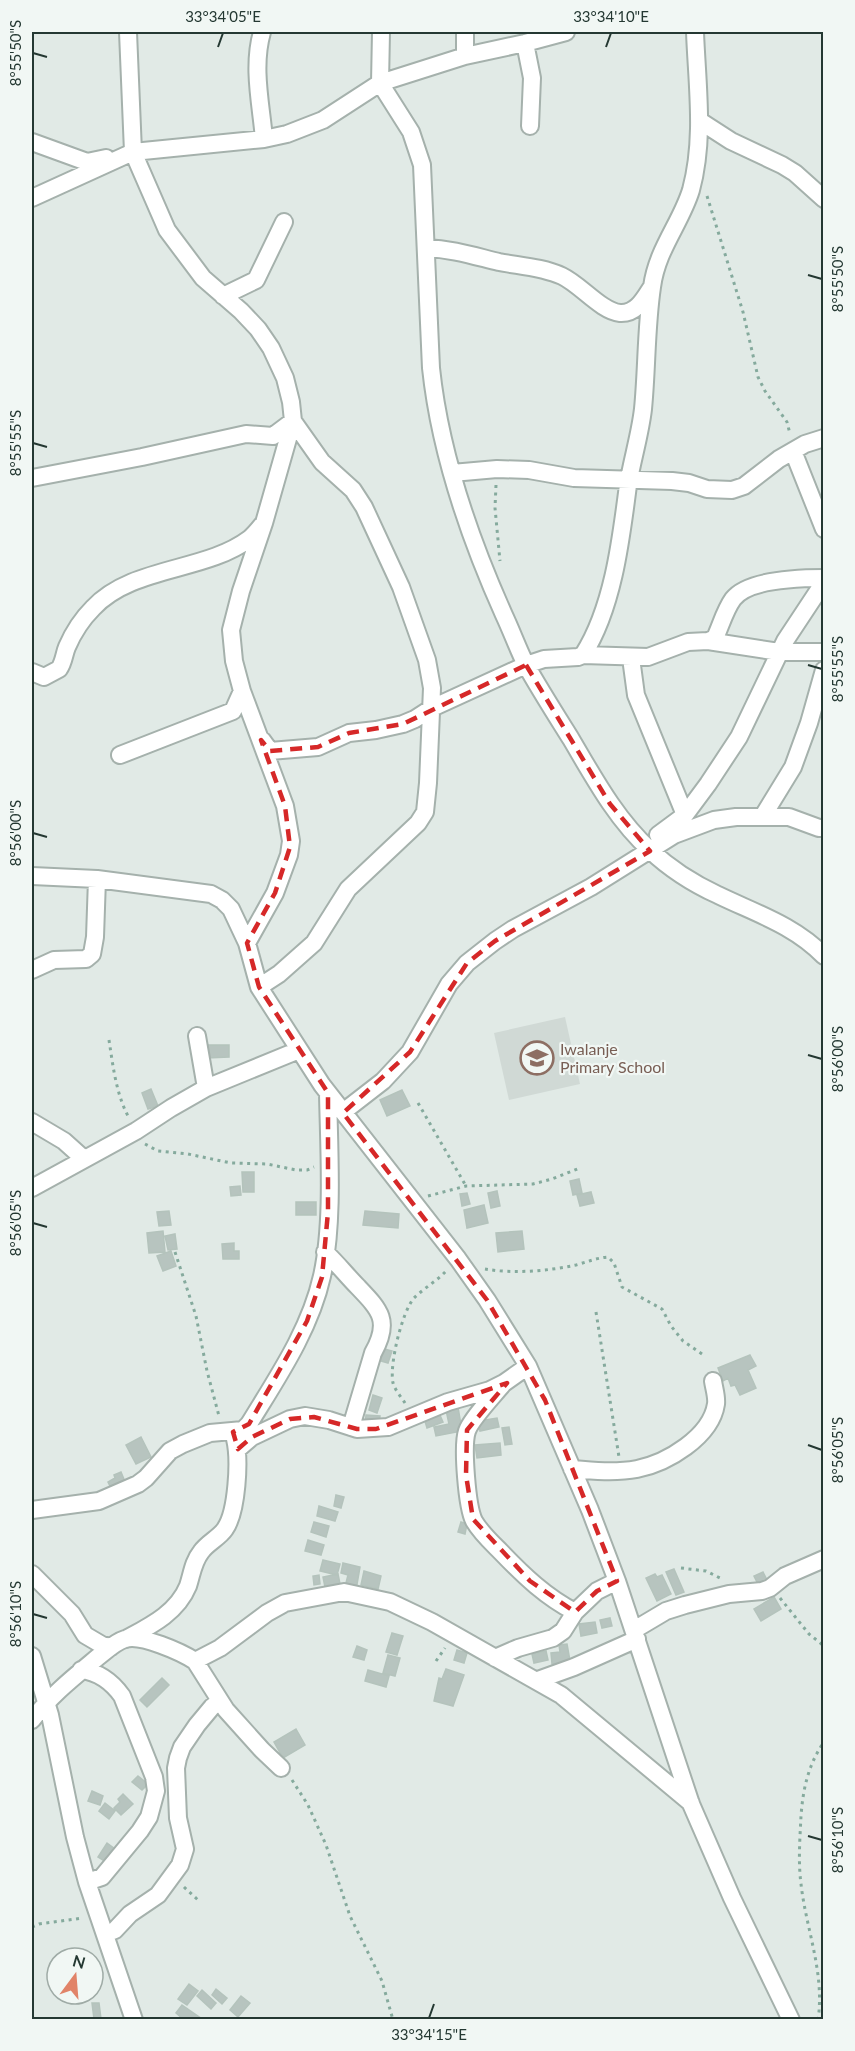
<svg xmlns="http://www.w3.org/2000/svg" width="855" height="2051" viewBox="0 0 855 2051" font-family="Lato,sans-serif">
	<rect width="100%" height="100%" fill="#e1eae6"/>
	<path fill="#d0d9d5" d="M565 1017 580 1084 509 1100 494 1033Z"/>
	<path fill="#b7c4bf" stroke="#b4c3bc" stroke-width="1.5" d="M207 1045H229V1057L207 1058Z
		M151 1089 158 1106 148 1109 142 1093Z
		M402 1090 410 1106 387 1116 380 1100Z
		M242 1172H254V1192H243Z
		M579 1179 582 1193 573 1195 570 1181Z
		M240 1186 241 1195 231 1196 230 1187Z
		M497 1191 500 1206 491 1208 488 1193Z
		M591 1192 594 1203 580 1206 577 1195Z
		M467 1193 470 1204 462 1206 460 1194Z
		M296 1202H316V1215H296Z
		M484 1205 488 1223 467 1228 464 1210Z
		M169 1211 171 1225 159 1226 157 1212Z
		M365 1211 399 1214 398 1228 363 1225Z
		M163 1231 165 1252 149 1253 147 1233Z
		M522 1231 524 1249 498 1252 496 1233Z
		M175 1234 177 1249 168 1250 165 1236Z
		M234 1243V1251H239V1259H223L222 1244Z
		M171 1251 176 1266 163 1271 157 1256Z
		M377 1347 392 1351 388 1363 374 1359Z
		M750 1355 756 1366 748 1370 756 1388 740 1395 735 1385 731 1386 728 1378 723 1381 718 1368Z
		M373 1395 382 1398 377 1413 369 1410Z
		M458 1407 462 1431 436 1436 434 1427 449 1424 446 1410Z
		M439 1413 443 1422 427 1428 424 1418Z
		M366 1415 380 1416 379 1426 365 1425Z
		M497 1418 499 1427 480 1431 478 1421Z
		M509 1427 512 1444 505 1445 502 1428Z
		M141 1437 151 1457 136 1464 126 1445Z
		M500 1443 501 1455 477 1458 475 1445Z
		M121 1472 126 1484 112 1490 108 1482 115 1478 114 1475Z
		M336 1495 344 1497 341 1508 334 1506Z
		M319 1506 338 1512 335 1521 317 1516Z
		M314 1522 329 1526 326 1537 311 1532Z
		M461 1522 467 1524 465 1534 458 1532Z
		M308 1540 324 1545 321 1555 305 1551Z
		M323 1560 340 1564 337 1575 320 1571Z
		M343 1563 360 1567 356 1590 345 1587 348 1575 341 1573Z
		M674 1569 684 1592 676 1595 666 1572Z
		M364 1571 381 1576 378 1589 361 1585Z
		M763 1572 769 1584 760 1588 754 1576Z
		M338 1574 340 1584 325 1587 323 1577Z
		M655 1574 657 1577 662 1575 671 1594 657 1601 646 1578Z
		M319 1575 320 1584 314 1585 313 1576Z
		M774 1597 781 1609 761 1621 754 1609Z
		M610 1618 612 1626 602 1628 600 1620Z
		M595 1622 597 1633 581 1636 579 1624Z
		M392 1633 403 1636 397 1655 386 1652Z
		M567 1644 570 1661 552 1664 551 1653 560 1652 559 1645Z
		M357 1646 367 1650 364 1660 353 1657Z
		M457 1650 467 1653 464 1663 454 1660Z
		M546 1651 548 1660 534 1663 532 1654Z
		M388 1655 400 1658 395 1676 383 1673Z
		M446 1669 464 1675 453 1706 434 1701 439 1678 442 1679Z
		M368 1670 389 1676 386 1687 365 1681Z
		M162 1678 169 1685 147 1707 140 1700Z
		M296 1729 305 1745 283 1758 274 1742Z
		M138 1776 148 1784 142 1790 132 1782Z
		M92 1791 103 1796 100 1805 88 1801Z
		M123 1794 133 1804 121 1815 114 1808 120 1802 118 1799Z
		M105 1803 115 1811 109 1819 99 1811Z
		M107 1843 115 1849 106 1862 98 1857Z
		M189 1984 198 1991 187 2005 178 1999Z
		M216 1989 227 1998 222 2004 212 1995Z
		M202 1990 216 2003 211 2009 197 1996Z
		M241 1996 250 2003 238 2017 230 2010Z
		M92 2003H99L101 2019H94Z
		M182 2005 202 2019V2020H184L176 2013Z"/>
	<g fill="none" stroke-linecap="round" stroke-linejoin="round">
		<defs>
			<path id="minor" d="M128 32 133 152 167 230 203 278 241 311 258 329 271 348 285 378 291 402 293 421 264 523 241 591 231 630 234 661 242 691 285 806 291 841 289 855 275 893 247 943
				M262 32C252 67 261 104 264 139
				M381 32 380 83 411 132 422 165 431 368C440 453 469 537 504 615 512 632 518 649 526 665 540 690 556 715 571 739 594 778 616 819 650 850 669 868 694 884 718 895 755 913 794 925 824 956
				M525 43 532 78 530 126
				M465 56V32
				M700 121 731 141 782 165 795 173 824 199
				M32 142 87 162 106 158
				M32 198 133 152 264 139 287 134 323 120 380 83 465 56 525 43 566 32
				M426 248C452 249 474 256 499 262 520 266 542 267 562 276 581 285 601 311 620 313 636 314 644 299 651 288
				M223 296 256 280 284 222
				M793 451 824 529
				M452 473 497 469 529 470 574 478 672 481 689 483 707 489 732 490 744 486 779 459 805 444 824 438
				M32 478 142 457 246 434 273 436 293 421 322 462 353 490 364 507 401 587 427 660 432 688 428 783 425 812 418 823 348 889 314 943 279 974 259 987
				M708 641 715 638C721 625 725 610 733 599 748 579 801 578 824 578
				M583 655C613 608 621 540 628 485 632 460 640 435 643 409 647 368 646 327 652 287 657 249 681 223 691 190 705 138 697 85 695 32
				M631 658 636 695 685 815
				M32 672 44 677 59 669C64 662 64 654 67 647 73 633 82 619 93 608 132 566 205 572 249 539 254 535 258 530 262 525
				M262 740 270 751 318 747 349 733 376 730 403 724 415 719 432 708 526 665 544 659 578 657 583 655 648 657 688 642 708 641 779 652H824
				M120 755 233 711 242 691
				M763 816 793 767 809 723 824 670
				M658 835 685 815 708 784 739 737 785 641 824 582
				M32 876 97 879 211 894 222 900 231 909 247 943 259 987 322 1085 458 1259 487 1300 528 1366 590 1510 617 1581 691 1804 732 1898 791 2020
				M32 970 54 960 86 959 92 954 95 937 97 879
				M197 1036 206 1088
				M343 1112 383 1081 410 1052 449 984 467 963 495 941 513 929 591 887 674 835 714 820 736 817H789L819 828H824
				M32 1122 64 1141 84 1159
				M32 1188 136 1131 171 1108 206 1088 299 1050
				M325 1252C337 1263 347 1276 358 1287 380 1310 391 1321 373 1353L351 1427
				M503 1384C494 1395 471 1419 467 1431 462 1446 467 1507 474 1521 481 1533 491 1542 501 1552 524 1576 546 1597 575 1612
				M238 1449 252 1437 290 1419 305 1416 329 1420 357 1429 388 1427 448 1402 490 1390 504 1383 528 1366
				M572 1469C593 1471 616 1473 637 1469 667 1463 711 1437 716 1404 717 1397 714 1388 713 1381
				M32 1510 99 1501 138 1484 146 1478 170 1451 183 1444 210 1433 243 1430 249 1424C277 1378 310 1330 322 1276 334 1222 329 1150 328 1093
				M32 1574 72 1614 85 1635 102 1645 111 1647
				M634 1630 666 1611 685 1605 729 1594 762 1591 770 1588 785 1576 824 1559
				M126 1639C150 1626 177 1613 188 1586 192 1574 193 1562 201 1552 207 1543 219 1538 225 1529 237 1512 240 1460 235 1439
				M32 1656 50 1715 75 1837 87 1882 134 2020
				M495 1658 518 1648 553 1638 563 1631 575 1612 597 1591 617 1581
				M195 1661 226 1710 262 1750 281 1768
				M81 1670C99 1672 112 1682 122 1696L154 1777 156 1791 149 1817 140 1831 102 1877 87 1882
				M538 1680 574 1667 637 1639
				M32 1720C51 1695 74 1677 98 1657 106 1651 115 1642 125 1639 141 1634 181 1652 195 1661L220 1648 267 1613 285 1603 344 1592 390 1602 432 1622 561 1695 691 1803
				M105 1934 115 1930 130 1914 158 1895 180 1865 185 1849 178 1818 176 1768 178 1758 182 1747 197 1725 212 1707 220 1701"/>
		</defs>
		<use href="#minor" stroke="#a5b1ac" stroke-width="20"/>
		<path stroke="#85aa9d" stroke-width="3" stroke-dasharray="3 4.5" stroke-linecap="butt" d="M707 196 743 312 758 377 765 391 787 422 790 434
			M496 485 495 508 500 561
			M109 1040C113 1066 116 1094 129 1118
			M418 1103 466 1186
			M145 1144 158 1151 188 1154 231 1163 267 1164 296 1170H307L314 1167
			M428 1196 466 1186 533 1184 552 1179 580 1168
			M175 1252 196 1316 207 1371 219 1416
			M485 1269C513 1274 548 1271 576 1265 587 1262 596 1258 608 1257L614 1263 622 1287 662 1309 671 1326 683 1341 702 1354
			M596 1312 619 1457
			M405 1403C401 1397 395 1390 393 1383 389 1365 402 1312 414 1298 424 1288 437 1281 446 1271
			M681 1568 706 1571 722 1579
			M780 1598 809 1634 824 1646
			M436 1661 445 1648
			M292 1780 308 1805 326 1845 350 1916 382 1981 393 2020
			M184 1887 198 1900
			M32 1927 39 1924 83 1918
			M818 2020C825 1973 806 1929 801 1884 798 1861 800 1838 801 1816 803 1789 808 1765 824 1742"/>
		<use href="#minor" stroke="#fff" stroke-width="16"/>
	</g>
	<path fill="none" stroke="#d62828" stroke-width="4.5" stroke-dasharray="12 8" stroke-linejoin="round" d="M526 665 610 804 650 851 495 941 467 963 410 1052 343 1113 487 1300 545 1400 617 1581 597 1591 575 1612 530 1581 473 1519 466 1475 467 1430 507 1383 376 1429H357L314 1417 290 1419 252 1437 238 1449 233 1432 249 1424 307 1321 322 1277 328 1212V1093L259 987 247 943 275 893 290 847 285 806 261 740 270 751 318 747 349 733 403 724Z"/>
	<path fill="none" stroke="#243832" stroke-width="2" d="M218 47 223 33M606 47 611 33M33 53 47 57M808 275 822 279M33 443 47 447M808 665 822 669M33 833 47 837M808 1055 822 1059M33 1223 47 1227M808 1445 822 1450M33 1614 47 1618M808 1836 822 1840M429 2018 434 2004"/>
	<defs>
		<symbol id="school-ring" viewBox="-11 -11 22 22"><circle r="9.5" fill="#f1f7f4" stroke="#8d6e63" stroke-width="1.5"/><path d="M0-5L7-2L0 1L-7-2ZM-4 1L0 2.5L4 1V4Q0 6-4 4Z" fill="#8d6e63"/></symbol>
	</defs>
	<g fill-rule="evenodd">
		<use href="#school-ring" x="518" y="1039" width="38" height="38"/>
	</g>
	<g text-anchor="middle" stroke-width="4.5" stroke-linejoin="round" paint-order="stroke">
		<g font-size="16" fill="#785e54" stroke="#f1f7f4" text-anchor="start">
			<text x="560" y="1055">Iwalanje<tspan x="560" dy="18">Primary School</tspan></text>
		</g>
	</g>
	<rect width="855" height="2051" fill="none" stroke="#f1f7f4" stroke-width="66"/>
	<g transform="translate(75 1976) rotate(16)"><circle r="28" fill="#f1f7f4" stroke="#9faba6" stroke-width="1.5"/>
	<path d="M0-4.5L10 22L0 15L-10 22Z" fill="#e18368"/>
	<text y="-9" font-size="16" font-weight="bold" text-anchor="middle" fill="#243832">N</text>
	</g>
	<rect x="33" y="33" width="789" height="1985" fill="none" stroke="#243832" stroke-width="2"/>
	<g font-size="15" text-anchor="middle" fill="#243832">
		<text x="223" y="22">33°34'05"E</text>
		<text x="611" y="22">33°34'10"E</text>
		<text transform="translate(16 53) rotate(-90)" y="5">8°55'50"S</text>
		<text transform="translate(838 279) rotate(-90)" y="5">8°55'50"S</text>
		<text transform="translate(16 443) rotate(-90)" y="5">8°55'55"S</text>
		<text transform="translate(838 669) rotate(-90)" y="5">8°55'55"S</text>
		<text transform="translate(16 833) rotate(-90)" y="5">8°56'00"S</text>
		<text transform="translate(838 1059) rotate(-90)" y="5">8°56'00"S</text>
		<text transform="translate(16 1223) rotate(-90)" y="5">8°56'05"S</text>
		<text transform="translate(838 1450) rotate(-90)" y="5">8°56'05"S</text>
		<text transform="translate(16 1614) rotate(-90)" y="5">8°56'10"S</text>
		<text transform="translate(838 1840) rotate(-90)" y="5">8°56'10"S</text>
		<text x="429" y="2040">33°34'15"E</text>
	</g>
</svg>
